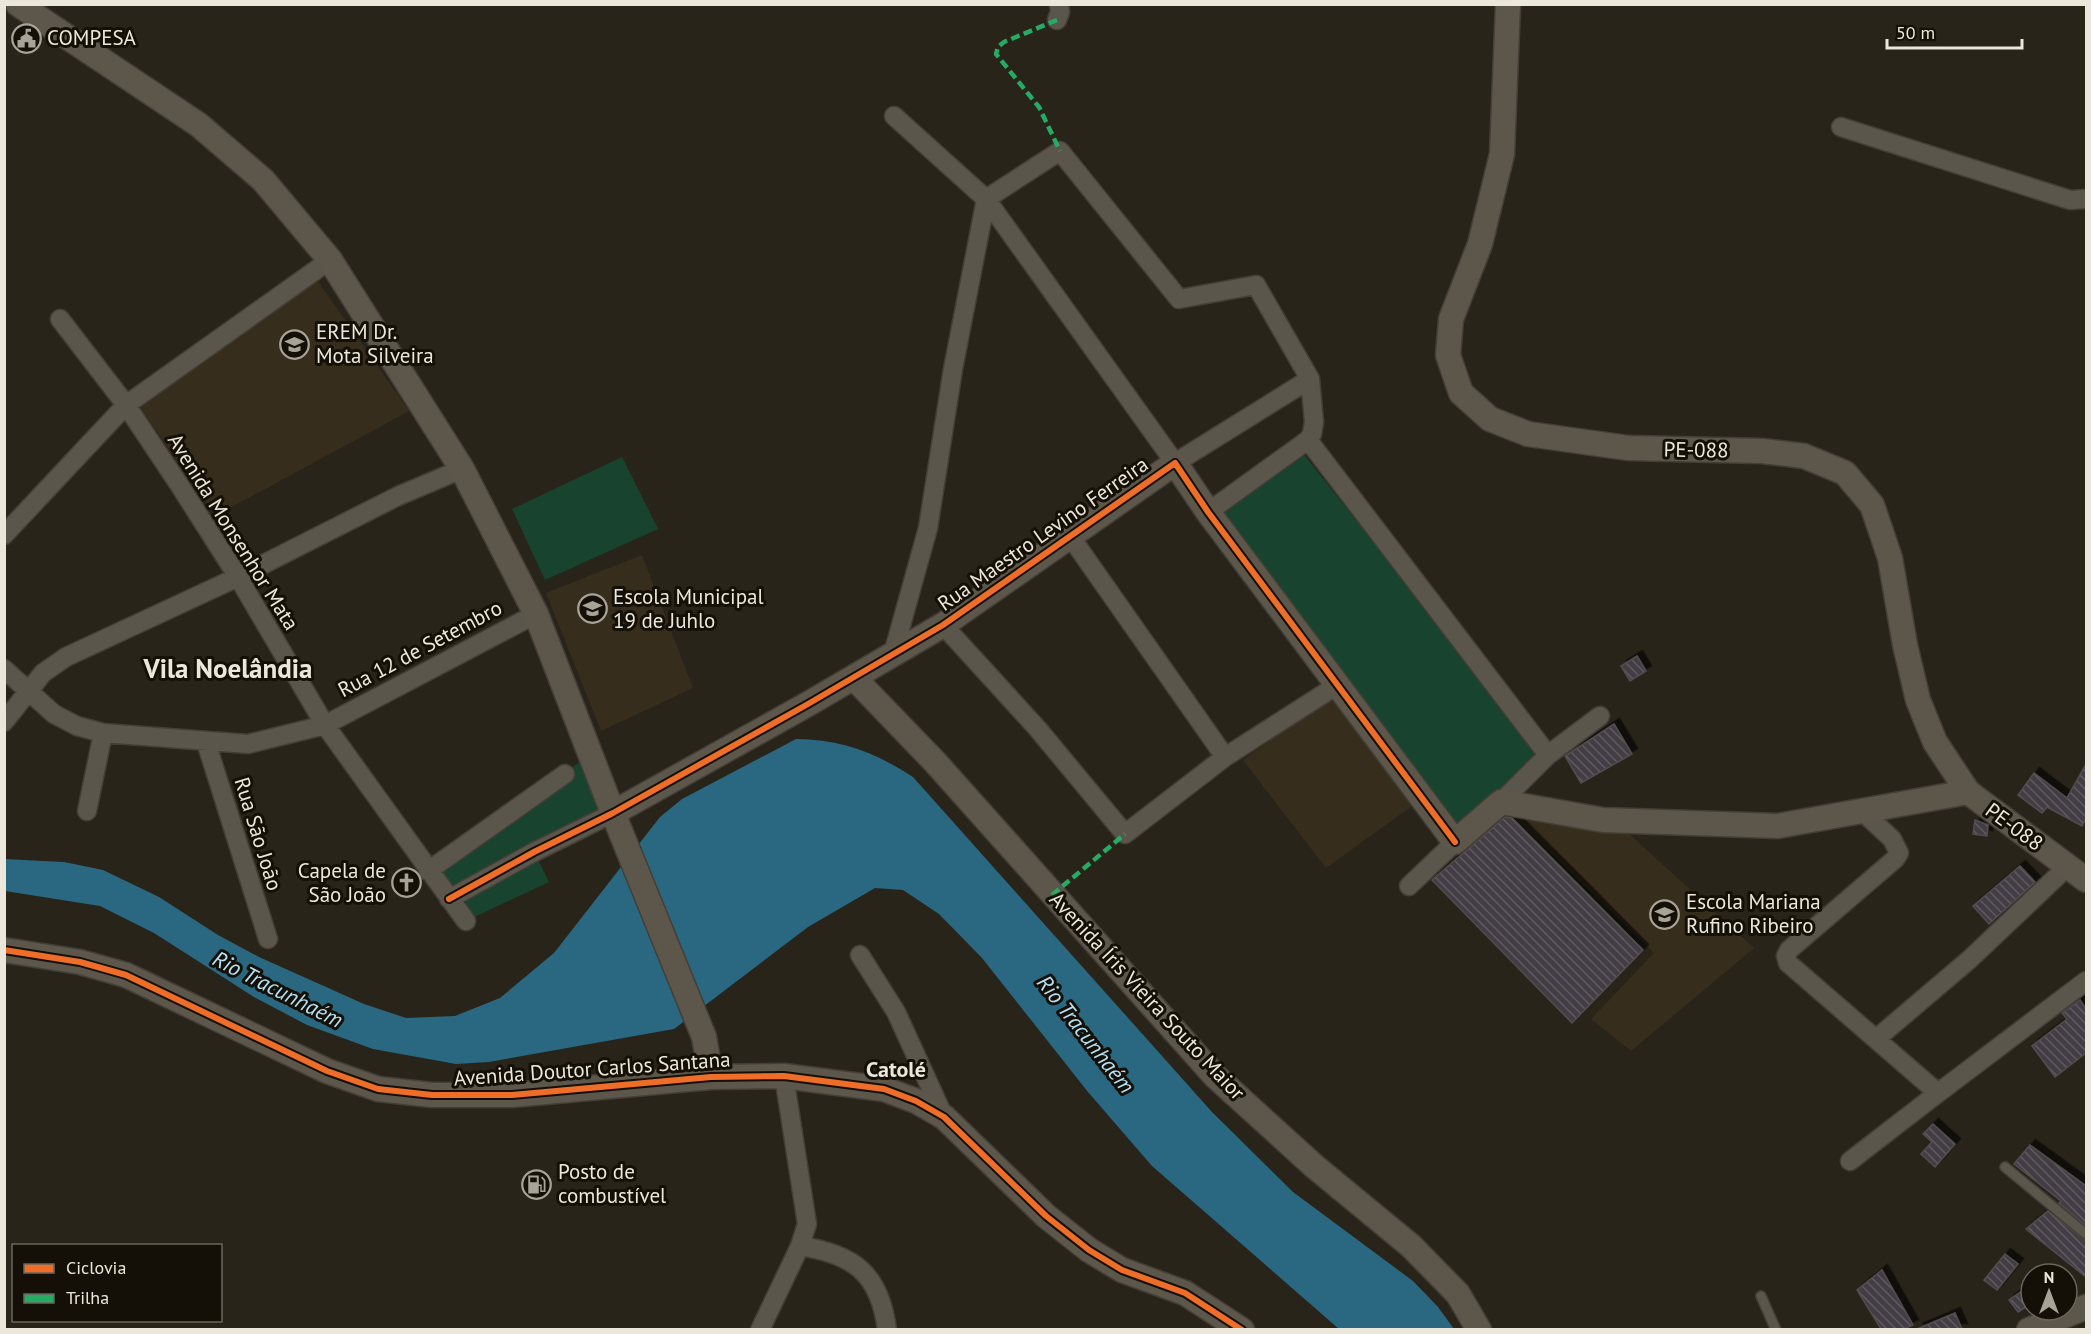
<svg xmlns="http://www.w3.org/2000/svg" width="2091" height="1334" viewBox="0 0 2091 1334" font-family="'PT Sans',sans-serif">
	<defs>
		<pattern id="building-back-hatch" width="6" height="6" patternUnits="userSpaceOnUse" patternTransform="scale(1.5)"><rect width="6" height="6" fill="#433e44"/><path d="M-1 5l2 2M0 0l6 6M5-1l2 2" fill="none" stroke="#5e5a5e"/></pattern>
		<filter id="shadow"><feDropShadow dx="5.5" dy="-5.5" stdDeviation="0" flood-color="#0009"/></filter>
	</defs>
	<rect width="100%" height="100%" fill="#29241a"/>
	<path fill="#362d1d" d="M317 280 409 411 215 516 140 407Z
		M642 555 693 688 601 731 546 593Z
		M1331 696 1412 806 1326 868 1243 760Z
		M1515 819 1625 830 1754 948 1631 1051 1591 1019 1654 953Z"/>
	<path fill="#17432f" d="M1302 452 1537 749 1501 802 1455 842 1208 512Z
		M622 457 658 529 545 580 512 509Z
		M588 756 611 814 534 852 549 882 466 921 428 871Z"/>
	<path fill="#296880" d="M796 739C841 739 876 753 913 777L1212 1112 1293 1192 1413 1281 1438 1307 1454 1329H1339L1152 1166 1088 1092 982 958 939 914 903 890 875 888 808 927 674 1029 489 1062 456 1064 373 1049 307 1025 254 997 154 933 100 906 5 891 4 859 64 862 103 870 159 897 218 935 259 957 364 1004 406 1018 455 1016 500 998 554 953 660 817 682 799Z"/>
	<path fill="url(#building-back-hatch)" stroke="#514d4d" stroke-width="1.5" filter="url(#shadow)" d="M1637 656 1646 671 1630 681 1621 666Z
		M1614 724 1632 754 1581 783 1565 756Z
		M2086 764V818L2082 826 2047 807 2042 813 2018 795 2034 773 2067 798Z
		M1505 817 1512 818 1643 950 1572 1023 1432 880Z
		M1975 820 1988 825 1987 836 1973 834Z
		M2020 866 2035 882 1989 924 1973 906Z
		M2080 1000 2086 1009V1053L2055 1077 2032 1046 2067 1019 2062 1013Z
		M1933 1124 1955 1144 1935 1167 1921 1154 1932 1142 1923 1134Z
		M2030 1145 2086 1186V1226L2059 1203 2061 1201 2014 1164Z
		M2048 1211 2086 1241V1277L2026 1229Z
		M2005 1254 2018 1264 1997 1290 1984 1280Z
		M1882 1270 1913 1325 1904 1329H1881L1857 1290Z
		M2031 1285V1304L2018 1312 2009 1300Z
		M1955 1313 1962 1329H1917Z"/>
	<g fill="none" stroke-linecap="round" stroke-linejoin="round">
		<defs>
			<path id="lane" d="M2005 1167 2086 1234
				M1761 1296 1776 1330"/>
			<path id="street" d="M1057 20 1060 12 1059 4
				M894 116 986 199 1175 463 1310 379
				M1841 127 2070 200 2086 199
				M60 319 126 405 180 486 238 577 325 725 466 921
				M1308 440 1548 755
				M4 535 126 405 330 260
				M1070 536 1225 757
				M943 625 1037 728 1125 834 1225 757 1339 684
				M893 654 928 528 953 369 986 199 1060 151 1179 299 1256 285 1310 379 1314 422 1312 434 1308 440 1208 512
				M4 669 54 714 77 726 103 733 248 744 325 725 536 614
				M4 722 43 673 66 657 238 577 398 496 462 469
				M206 742 268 939
				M1501 802 1548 755 1600 716
				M87 811 103 733
				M1863 812 1892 839 1899 853 1895 859 1789 950 1786 956 1788 963 1938 1093 2086 981
				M428 871 565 774
				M1409 886 1455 842
				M449 899 534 852 613 813
				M860 955 896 1012 944 1117
				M1876 1039 1970 959 2068 866
				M1850 1161 1938 1093
				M800 1246C854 1254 880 1274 887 1330
				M760 1330 800 1246 807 1224 784 1076"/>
			<path id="secondary" d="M18 4 199 125 263 180 330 260 462 469 536 614 613 813 704 1037 711 1077
				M1508 4 1502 154 1480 244 1451 319 1448 355 1461 393 1490 419 1528 434 1628 448 1762 451 1804 456 1845 473 1872 505 1890 558 1905 645 1918 700 1935 742 1968 792 2086 880
				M854 678 935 762 1215 1076 1314 1166 1411 1246 1458 1294 1479 1330
				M613 813 808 704 943 625 1175 463 1208 512 1455 842 1501 802 1603 820 1778 826 1968 792
				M4 950 80 962 126 975 327 1071 378 1089 432 1095H512L711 1077 784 1076 884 1089 916 1101 944 1117 1046 1216 1089 1250 1122 1270 1185 1293 1242 1330
				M2029 1330 2086 1307"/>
		</defs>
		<use href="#lane" stroke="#433e37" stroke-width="12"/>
		<use href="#street" stroke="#433e37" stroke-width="21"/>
		<use href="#secondary" stroke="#433e37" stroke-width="27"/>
		<use href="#lane" stroke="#5b564c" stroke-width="9"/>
		<use href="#street" stroke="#5b564c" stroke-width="18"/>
		<use href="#secondary" stroke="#5c574a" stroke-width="24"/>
		<path stroke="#26ab63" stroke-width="4.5" stroke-dasharray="9 4.5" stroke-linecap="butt" d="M1057 20 1004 42 998 47 996 54 1039 107 1060 151
			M1052 895 1125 834"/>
		<defs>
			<path id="cycleway" d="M449 899 534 852 613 813 808 704 943 625 1175 463 1208 512 1455 842
				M4 950 80 962 126 975 327 1071 378 1089 432 1095H512L711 1077 784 1076 884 1089 916 1101 944 1117 1046 1216 1089 1250 1122 1270 1185 1293 1242 1330"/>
		</defs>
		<use href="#cycleway" stroke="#141008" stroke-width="10"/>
		<use href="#cycleway" stroke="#ee6e29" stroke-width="6"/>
	</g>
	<defs>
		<symbol id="civic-ring" viewBox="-11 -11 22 22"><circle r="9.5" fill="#141008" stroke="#a8a397" stroke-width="1.5"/><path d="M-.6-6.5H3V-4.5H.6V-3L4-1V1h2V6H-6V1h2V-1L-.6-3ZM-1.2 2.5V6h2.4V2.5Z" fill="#a8a397"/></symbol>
		<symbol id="school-ring" viewBox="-11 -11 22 22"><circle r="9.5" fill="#141008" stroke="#a8a397" stroke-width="1.5"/><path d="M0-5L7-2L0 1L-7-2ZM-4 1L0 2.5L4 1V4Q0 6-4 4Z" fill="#a8a397"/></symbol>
		<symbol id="church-ring" viewBox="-11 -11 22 22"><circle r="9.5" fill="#141008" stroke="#a8a397" stroke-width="1.5"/><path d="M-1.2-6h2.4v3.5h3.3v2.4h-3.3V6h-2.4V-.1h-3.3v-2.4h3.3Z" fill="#a8a397"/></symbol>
		<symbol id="fuel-ring" viewBox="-11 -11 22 22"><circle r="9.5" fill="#141008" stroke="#a8a397" stroke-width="1.5"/><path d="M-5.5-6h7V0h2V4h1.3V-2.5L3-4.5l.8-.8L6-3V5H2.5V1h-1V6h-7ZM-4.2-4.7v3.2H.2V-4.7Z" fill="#a8a397"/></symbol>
	</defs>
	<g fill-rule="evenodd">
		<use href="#civic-ring" x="10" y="22" width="33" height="33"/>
		<use href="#school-ring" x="278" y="328" width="33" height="33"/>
		<use href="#school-ring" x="576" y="592" width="33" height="33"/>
		<use href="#church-ring" x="390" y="866" width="33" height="33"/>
		<use href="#school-ring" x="1648" y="898" width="33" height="33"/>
		<use href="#fuel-ring" x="520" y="1168" width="33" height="33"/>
	</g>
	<g text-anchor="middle" stroke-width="6" stroke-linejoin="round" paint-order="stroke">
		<g font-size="21" fill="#ece7db" stroke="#141008" text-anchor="start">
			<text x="47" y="45">COMPESA</text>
			<text x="316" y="339">EREM Dr.<tspan x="316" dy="24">Mota Silveira</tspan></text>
			<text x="613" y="604">Escola Municipal<tspan x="613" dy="24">19 de Juhlo</tspan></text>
			<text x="386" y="878" text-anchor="end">Capela de<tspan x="386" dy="24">São João</tspan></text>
			<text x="1686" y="909">Escola Mariana<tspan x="1686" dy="24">Rufino Ribeiro</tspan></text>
			<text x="558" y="1179">Posto de<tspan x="558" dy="24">combustível</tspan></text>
		</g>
		<g font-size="21" fill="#ece7db" stroke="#141008">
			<text transform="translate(1696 450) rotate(1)" y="7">PE-088</text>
			<text transform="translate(233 532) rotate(58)" y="7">Avenida Monsenhor Mata</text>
			<text transform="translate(1043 534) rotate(-35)" y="7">Rua Maestro Levino Ferreira</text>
			<text transform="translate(420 649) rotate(-28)" y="7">Rua 12 de Setembro</text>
			<text transform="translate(2014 827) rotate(36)" y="7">PE-088</text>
			<text transform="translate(258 834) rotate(73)" y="7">Rua São João</text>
			<text transform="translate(1147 996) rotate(47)" y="7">Avenida Íris Vieira Souto Maior</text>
			<text transform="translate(592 1069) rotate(-4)" y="7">Avenida Doutor Carlos Santana</text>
		</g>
		<g font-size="22" font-style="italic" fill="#b6e1f4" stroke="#141008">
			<text transform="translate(278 989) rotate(27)" y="8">Rio Tracunhaém</text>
			<text transform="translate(1086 1034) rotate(52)" y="8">Rio Tracunhaém</text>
		</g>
		<g font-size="22" font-weight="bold" fill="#ece7db" stroke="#141008">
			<text x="896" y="1077">Catolé</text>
		</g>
		<g font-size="27" font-weight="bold" fill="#ece7db" stroke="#141008">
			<text x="228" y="678">Vila Noelândia</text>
		</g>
	</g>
	<rect width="2091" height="1334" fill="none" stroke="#ece7db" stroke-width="12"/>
	<rect x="12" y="1244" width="210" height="78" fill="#141008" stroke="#6a665c" stroke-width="1.5"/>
	<rect x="24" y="1264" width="30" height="9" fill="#ee6e29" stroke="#6a665c" stroke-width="1.5"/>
	<text x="66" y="1274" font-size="18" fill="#ece7db">Ciclovia</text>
	<rect x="24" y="1294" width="30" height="9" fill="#26ab63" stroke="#6a665c" stroke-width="1.5"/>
	<text x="66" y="1304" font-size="18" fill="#ece7db">Trilha</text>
	<g transform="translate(2049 1292)"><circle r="28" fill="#141008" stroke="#6a665c" stroke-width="1.5"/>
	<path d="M0-4.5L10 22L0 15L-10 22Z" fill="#a8a397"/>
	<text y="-9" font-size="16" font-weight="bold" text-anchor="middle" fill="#ece7db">N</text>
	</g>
	<path d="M1887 39v9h135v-9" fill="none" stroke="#ece7db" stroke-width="3"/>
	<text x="1896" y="39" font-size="18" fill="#ece7db" stroke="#141008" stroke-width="4.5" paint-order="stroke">50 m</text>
</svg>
